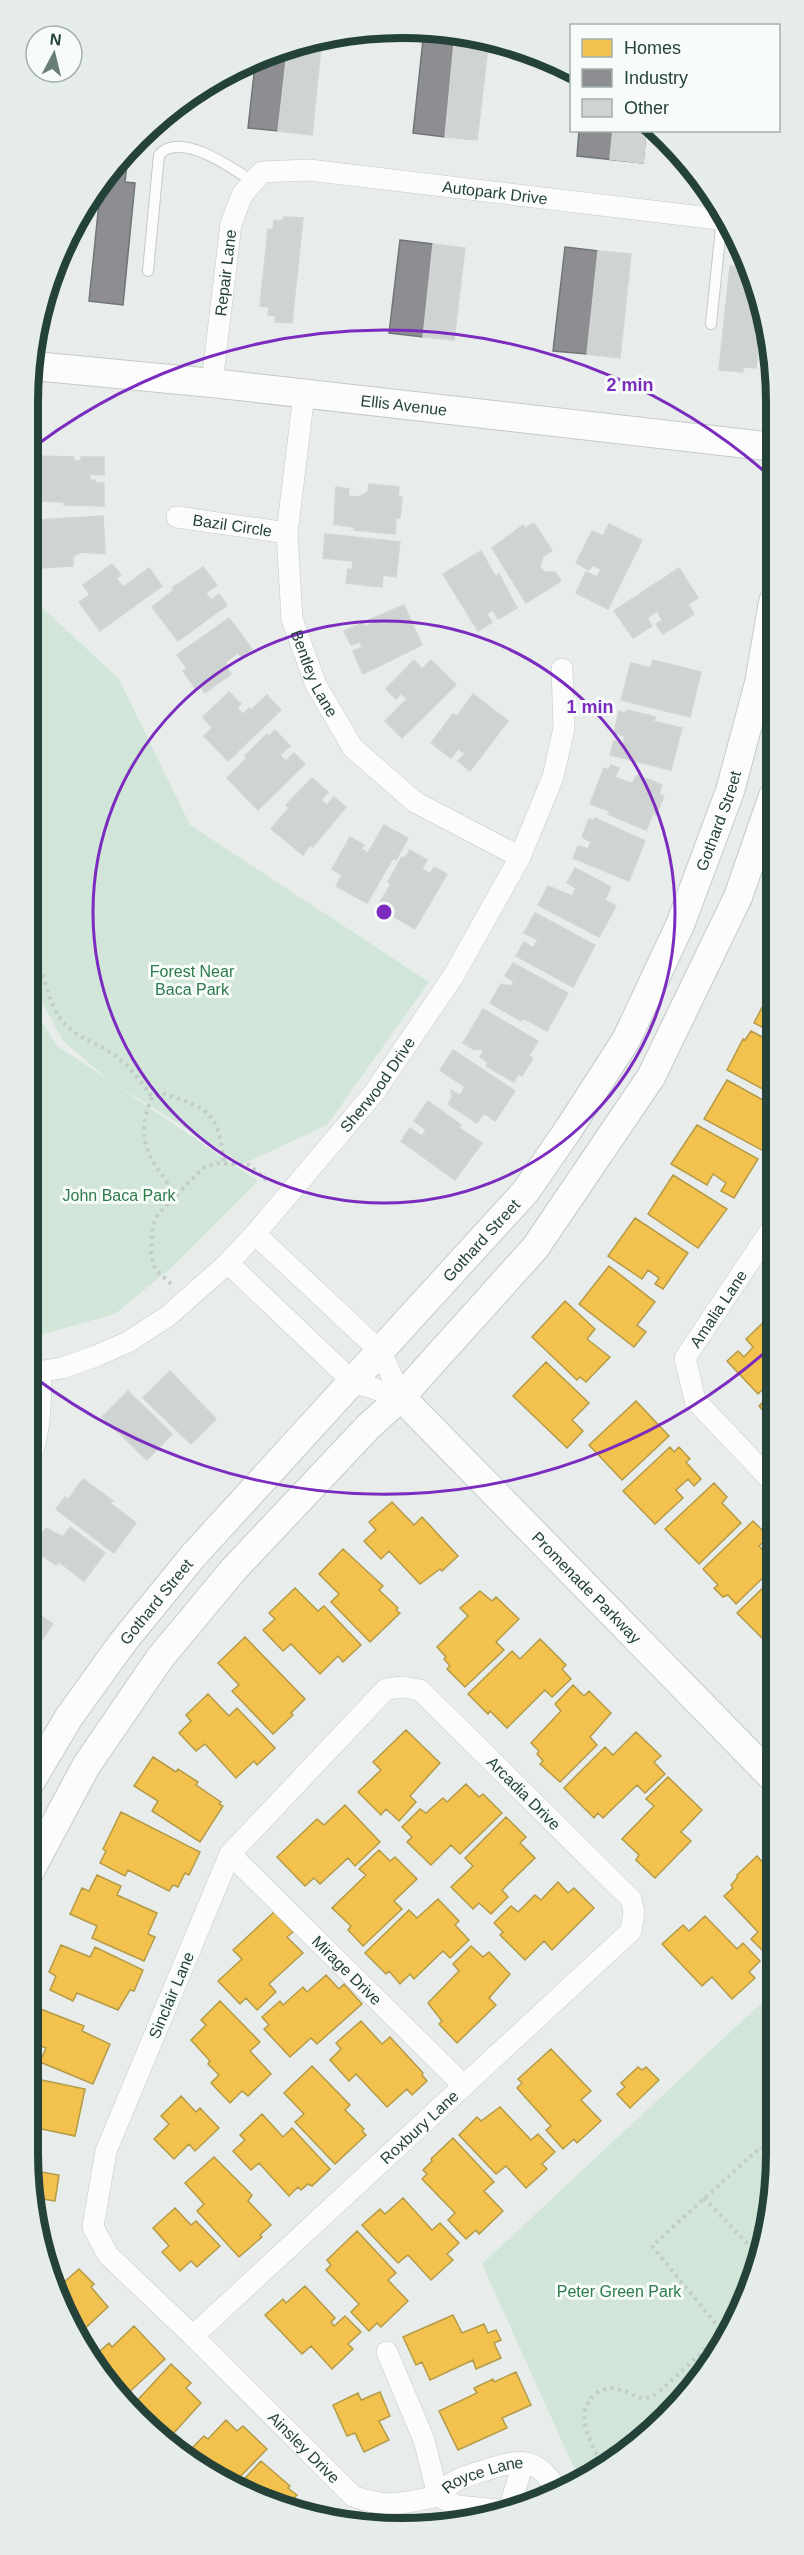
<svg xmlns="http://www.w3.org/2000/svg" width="804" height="2555" viewBox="0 0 804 2555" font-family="Arial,sans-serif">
	<rect width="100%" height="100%" fill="#e8edeb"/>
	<path fill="#d1e6d8" d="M33 599 119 679 190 825 429 982 327 1125 243 1164 113 1083 258 1181 170 1269 115 1314 43 1334H30L32 1006 57 1046 108 1079 64 1042 32 985Z
		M770 1995V2227L714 2361 611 2465 579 2479 482 2264Z"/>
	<path fill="#f2c14e" stroke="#b49b48" stroke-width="1.5" d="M772 988V1032L754 1023Z
		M751 1031 772 1042V1094L727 1070 743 1039 745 1040Z
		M727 1080 772 1105V1118L767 1126 772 1128 771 1155 704 1119Z
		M697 1125 758 1159 734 1198 721 1191 726 1183 713 1174 707 1185 671 1164Z
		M673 1175 727 1209 698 1248 648 1214Z
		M635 1218 688 1253 663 1289 655 1284 659 1278 648 1270 642 1279 608 1256Z
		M609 1266 655 1302 637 1325 646 1332 634 1347 579 1304Z
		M565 1301 595 1329 587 1339 610 1357 586 1382 580 1377 577 1380 532 1337Z
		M772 1314V1380L758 1394 727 1361 738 1351 744 1357 753 1347 746 1339Z
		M546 1362 589 1403 572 1420 583 1431 567 1448 513 1396Z
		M772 1393 771 1419 759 1406Z
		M636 1401 669 1436 622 1480 589 1445Z
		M670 1447 674 1452 679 1447 690 1459 686 1462 701 1479 694 1486 688 1479 676 1490 683 1498 655 1524 623 1491Z
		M714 1483 727 1497 722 1503 741 1523 699 1564 665 1529Z
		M392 1502 414 1525 422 1517 458 1556 442 1571 440 1569 420 1584 389 1551 381 1559 364 1541 376 1530 369 1522Z
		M753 1521 769 1537 759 1546 771 1558V1570L736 1604 728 1595 723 1597 714 1588 718 1585 703 1569Z
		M343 1549 383 1586 379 1590 398 1608 396 1610 400 1613 370 1642 331 1602 339 1594 319 1574Z
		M768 1583 771 1586 770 1646 737 1613Z
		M295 1588 318 1611 324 1606 361 1645 343 1662 338 1656 320 1674 291 1644 283 1651 263 1630 275 1619 269 1613Z
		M480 1591 492 1601 496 1597 519 1619 496 1642 504 1650 465 1687 447 1669 450 1666 444 1659 446 1657 437 1647 468 1616 460 1608Z
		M245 1637 305 1699 291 1713 293 1715 273 1734 232 1691 239 1685 218 1663Z
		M540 1639 566 1665 562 1669 571 1679 552 1697 545 1690 507 1728 490 1711 488 1714 468 1694 512 1651 520 1659Z
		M573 1685 584 1696 589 1691 611 1713 590 1737 597 1745 560 1782 540 1764 543 1761 537 1754 539 1751 531 1743 561 1711 555 1704Z
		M208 1694 229 1716 237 1708 275 1748 257 1765 254 1761 236 1778 205 1744 196 1751 179 1733 191 1721 186 1715Z
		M406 1730 440 1763 410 1796 416 1802 399 1821 386 1809 381 1815 358 1792 381 1770 373 1762Z
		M636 1732 661 1756 654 1762 665 1774 645 1793 637 1785 603 1818 598 1813 594 1818 564 1788 605 1747 613 1755Z
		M153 1757 176 1772 178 1769 198 1782 196 1785 221 1802 219 1804 223 1806 200 1842 152 1811 158 1801 134 1786Z
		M668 1777 702 1810 681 1832 691 1841 655 1878 636 1860 639 1855 622 1839 654 1806 646 1799Z
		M466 1784 479 1797 483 1794 502 1813 460 1854 451 1845 431 1865 407 1842 412 1837 402 1827 420 1809 426 1813 443 1798 447 1802Z
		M345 1805 380 1842 355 1866 348 1858 320 1884 314 1878 305 1886 277 1857 317 1819 324 1825Z
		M121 1812 200 1852 189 1875 185 1873 178 1887 173 1885 169 1891 128 1870 125 1876 100 1863 106 1851 103 1849Z
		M506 1817 526 1837 520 1843 535 1858 502 1890 508 1897 491 1914 479 1903 473 1909 451 1887 473 1866 465 1858Z
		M379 1850 390 1861 395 1857 417 1879 394 1901 402 1909 363 1946 348 1930 351 1926 332 1908 366 1875 359 1869Z
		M757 1856 770 1870 769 1957 751 1939 758 1932 724 1896 733 1888 731 1885 737 1878V1875Z
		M97 1875 121 1886 117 1895 157 1913 148 1934 155 1937 144 1961 92 1938 97 1926 70 1914 82 1888 89 1891Z
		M558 1882 568 1893 574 1888 594 1908 552 1950 544 1941 525 1960 500 1935 503 1932 494 1923 511 1906 518 1912 535 1895 541 1900Z
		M438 1899 459 1921 455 1925 469 1940 450 1958 443 1951 414 1979 410 1974 400 1984 389 1971 386 1974 365 1953 409 1910 417 1918Z
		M274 1912 293 1932 287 1937 303 1953 269 1984 276 1992 257 2010 246 1998 240 2004 218 1981 242 1959 233 1950Z
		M705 1916 737 1949 743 1943 760 1961 749 1972 755 1978 732 1999 712 1977 702 1986 662 1944 683 1925 689 1931Z
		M61 1945 90 1957 95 1947 143 1970 134 1991 130 1990 118 2010 77 1993 73 2001 50 1990 56 1976 49 1972Z
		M471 1946 483 1957 489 1952 510 1974 489 1998 496 2005 457 2043 439 2024 442 2021 428 2003 459 1971 453 1964Z
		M326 1975 339 1989 344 1984 362 2004 317 2044 311 2038 290 2057 264 2029 269 2025 262 2017 280 2001 283 2005 303 1987 307 1992Z
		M220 2001 260 2042 250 2051 271 2074 248 2096 242 2091 230 2103 211 2083 219 2075 208 2064 210 2061 191 2040 206 2025 201 2020Z
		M33 2006 84 2026 82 2031 110 2044 93 2084 40 2062 46 2048 27 2041 28 2018Z
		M361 2021 382 2044 390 2037 423 2073 422 2075 427 2081 412 2095 407 2089 387 2107 356 2074 349 2081 330 2060 341 2049 336 2043Z
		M551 2049 591 2091 581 2100 601 2121 577 2143 574 2139 563 2149 546 2130 551 2126 517 2088 522 2083 518 2079Z
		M312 2066 350 2105 345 2110 364 2129 362 2131 366 2135 335 2164 295 2122 304 2114 284 2093Z
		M638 2067 642 2070 646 2067 659 2080 630 2108 617 2094 625 2087 621 2083Z
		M32 2078 85 2089 75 2136 27 2126V2089L29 2090Z
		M181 2096 196 2112 200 2108 219 2128 195 2151 189 2144 174 2159 154 2139 169 2124 161 2116Z
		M500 2107 531 2140 538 2134 555 2152 542 2164 547 2169 526 2188 506 2166 496 2174 459 2135 477 2117 481 2121Z
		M262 2114 283 2137 292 2128 330 2169 312 2186 308 2184 301 2190 298 2187 289 2196 259 2163 251 2170 233 2151 245 2140 240 2135Z
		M453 2138 494 2182 484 2191 503 2211 479 2234 476 2230 466 2239 448 2220 455 2213 422 2179 427 2174 423 2170 432 2161 431 2159Z
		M28 2157 37 2158 35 2171 59 2175 55 2201 36 2198Z
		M214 2157 252 2195 248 2201 271 2225 260 2235 262 2237 239 2257 197 2211 204 2204 185 2183Z
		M403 2198 432 2230 440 2223 459 2243 447 2254 453 2260 431 2280 408 2255 398 2263 362 2225 380 2209 385 2214Z
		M175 2208 191 2225 196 2221 220 2246 197 2267 191 2261 180 2271 162 2252 169 2246 153 2228Z
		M357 2231 396 2273 388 2280 408 2301 381 2327 377 2323 369 2331 351 2312 359 2304 326 2270 331 2265 327 2260Z
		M79 2269 94 2284 91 2287 108 2307 79 2334 54 2291Z
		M305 2286 335 2318 331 2322 334 2326 345 2316 361 2332 348 2344 353 2349 332 2369 311 2346 302 2354 265 2315 283 2299 286 2303Z
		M453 2315 462 2333 484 2324 488 2333 496 2330 501 2340 494 2343 501 2358 476 2369 473 2360 430 2380 422 2362 416 2365 403 2337Z
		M134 2326 165 2359 124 2397 116 2389 114 2391 93 2357 109 2343 112 2347Z
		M171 2364 191 2383 186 2388 201 2403 171 2436 177 2444 139 2415 142 2412 134 2404Z
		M516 2372 531 2405 502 2418 507 2428 458 2450 439 2411 477 2393 474 2388 493 2379 494 2382Z
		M380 2392 390 2416 379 2421 389 2440 364 2452 355 2433 347 2436 333 2405 358 2393 361 2400Z
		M226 2420 237 2431 243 2426 267 2449 231 2486 188 2452 204 2436 208 2439Z
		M261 2461 290 2486 288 2488 297 2495 287 2505 235 2489Z"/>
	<path fill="#8d8d92" stroke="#6e7678" stroke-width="1.5" d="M423 40 454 43 445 137 413 133Z
		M287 52 278 131 248 128 255 65Z
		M579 130H646L643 163 577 156Z
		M128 156 125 182 135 183 123 305 89 301 101 183Z
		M400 240 433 244 423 337 389 333Z
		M565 247 598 251 587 354 553 351Z"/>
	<path fill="#cfd4d2" stroke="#d1d6d4" stroke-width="1.5" d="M322 37 312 135 278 131 287 52Z
		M454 43 488 47 477 140 445 137Z
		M613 130H646L643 163 610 159Z
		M284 217 303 218 292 323 275 322 276 316 268 315 269 307 260 306 268 229 273 230 274 220 283 221Z
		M433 244 465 248 454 340 423 337Z
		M598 251 631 254 620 358 587 354Z
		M730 266 748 268 767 329 764 350H758L756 368 743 367V372L719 370Z
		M37 456 74 457V461H81V457H104V475L90 474V480H95V483H104V506L64 505V502L36 501Z
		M369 484 399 487 398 497H402L400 518H396L395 534 354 530V527L334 524 336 487 349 489 348 496 359 497 368 492Z
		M103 516 105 554 81 552 73 557V566L40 568 38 520Z
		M534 523 552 551 543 556 540 567 544 572H555L561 581 526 603 492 548 523 525 525 528Z
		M609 524 642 540 608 609 576 593 586 572 597 577 601 569 592 565 589 570 576 563 592 531 603 536Z
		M325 534 400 542 396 577 383 575 382 587 346 583 348 569 352 570 353 561 323 558Z
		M481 551 496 577 499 574 517 608 498 619 493 610 487 614 492 622 478 631 443 574Z
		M112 564 121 575 116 578 123 587 149 568 162 586 100 631 79 602 90 595 83 585Z
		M203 567 217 585 206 593 211 600 219 594 227 605 178 641 152 607 174 590 172 588Z
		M679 568 698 598 688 604 694 614 663 634 656 624 662 620 657 611 647 618 652 626 633 638 614 611Z
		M404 605 422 645 363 674 353 651 362 647 360 642 351 645 344 631 363 623 365 627 371 624 369 620Z
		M229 618 252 649 241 657 238 653 227 661 225 665 231 674 205 693 199 685 195 688 183 671 187 668 177 655Z
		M414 660 422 669 431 660 456 685 402 738 385 721 407 699 401 693 396 699 386 689Z
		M653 660 701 672 690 717 621 700 631 663 651 668Z
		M229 692 241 704 237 708 243 714 249 708 251 710 267 695 281 710 228 761 204 736 212 728 203 717Z
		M473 694 508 721 470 771 458 761 465 754 458 749 451 758 431 743 453 714 457 716Z
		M627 710 656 717 653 721 682 728 671 770 610 755 614 741 623 744 625 736 614 733 619 711 626 713Z
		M275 730 290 746 280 755 286 761 294 753 305 764 258 810 227 778 247 758 245 756 267 734 269 736Z
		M611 765 619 768 615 777 630 783 633 782 637 775 662 785 659 794 664 796 656 815 653 814 646 830 608 814 609 811 590 804 604 768 608 770Z
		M312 778 328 792 321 800 327 805 334 797 346 807 313 847 310 845 303 855 271 829 289 808 286 805Z
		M595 818 645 841 629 881 573 858 578 846 588 849 591 842 582 837 589 819 594 821Z
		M384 825 408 838 396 860 393 858 367 903 336 886 342 875 332 869 350 837 364 845 361 849 368 853Z
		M410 850 427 860 422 869 430 874 434 867 447 874 415 929 377 907 391 884 388 882 402 857 405 858Z
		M575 868 611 887 605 900 616 906 599 937 538 905 548 886 572 896 576 888 567 883Z
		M535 913 595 945 573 987 516 956 524 942 533 948 538 940 524 933Z
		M513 963 568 993 547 1031 523 1018 521 1021 490 1003 501 984 511 986 514 981 505 976Z
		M483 1009 538 1041 529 1056 533 1058 522 1076 518 1074 514 1082 486 1066 488 1062 480 1057 484 1050 473 1049 463 1043Z
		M453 1050 515 1091 495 1121 484 1113 477 1123 448 1104 452 1098 451 1090 460 1095 465 1087 440 1070Z
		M428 1101 461 1125 459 1128 482 1143 455 1180 401 1141 410 1128 422 1136 426 1130 414 1121Z
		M170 1371 216 1419 191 1444 143 1398Z
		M128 1391 172 1434 147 1460 102 1417Z
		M83 1479 113 1501 110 1503 136 1523 114 1553 56 1509 65 1497 68 1500Z
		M70 1527 105 1553 84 1581 59 1562 56 1565 37 1552 41 1549 34 1544 46 1528 63 1537Z
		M29 1608 53 1624 32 1654 29 1652Z"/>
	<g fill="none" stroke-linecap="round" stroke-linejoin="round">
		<defs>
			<path id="lane" d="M148 271 159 155C180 130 234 169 253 182
				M711 324 722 218"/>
			<g id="street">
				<path id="s1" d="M212 383 231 224 242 195 262 172 309 170 727 220"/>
				<path id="s2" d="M304 394 287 533 292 619 316 685 353 748 415 802 520 857"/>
				<path id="s3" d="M177 517 287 533"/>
				<path d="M255 1234 381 1352 401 1397"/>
				<path d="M228 1263 353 1382 401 1397"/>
				<path id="s4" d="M30 1373 62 1368 96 1356 128 1342 168 1316 228 1263 255 1234 374 1093 454 975 520 857 553 777 564 728 562 669"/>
				<path d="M30 1460C40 1431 42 1404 40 1373"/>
				<path id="s5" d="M771 1480 695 1400 685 1358 772 1228"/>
				<path id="s6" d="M230 1854 464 2086"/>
				<path id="s7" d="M193 2336 631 1931 634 1912 631 1899 420 1690 402 1687 386 1689 230 1854 106 2151 93 2227 108 2255 193 2336 353 2496C386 2509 405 2503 438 2496"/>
				<path d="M387 2352 424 2440 438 2496"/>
				<path id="s8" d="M438 2496C455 2478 461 2478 483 2471 517 2460 536 2454 556 2489"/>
				<path d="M438 2496 457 2506 509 2511"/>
				<path d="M509 2510 523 2463"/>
			</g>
			<g id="secondary">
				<path id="s9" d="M34 366 212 383 774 447"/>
				<path id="s10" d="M401 1397 771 1776"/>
				<path id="s11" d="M28 1786 69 1717 123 1642 193 1556 526 1191 568 1130 626 1040 680 925 730 791 759 683 773 602"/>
				<path d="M28 1875 86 1766 160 1658 234 1569 368 1427 401 1397 535 1248 651 1077 738 897 773 796"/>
			</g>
		</defs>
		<use href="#lane" stroke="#c5cac8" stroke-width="12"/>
		<use href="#street" stroke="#c5cac8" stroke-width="22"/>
		<use href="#secondary" stroke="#c3cbc8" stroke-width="30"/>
		<path stroke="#c3ccca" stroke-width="4" stroke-dasharray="3 4.5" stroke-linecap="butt" d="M32 939C40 961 49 1009 65 1024 77 1037 93 1042 108 1051 127 1062 140 1080 152 1097
			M177 1195C151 1160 133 1142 152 1097L162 1093C210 1109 218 1111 224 1163
			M171 1284 155 1269 151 1253 153 1225 158 1214 203 1168 217 1163 249 1165 270 1183
			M704 2198 758 2255
			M725 2335 652 2246 761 2147 770 2156
			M603 2468C593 2445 572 2416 594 2395 600 2390 609 2387 616 2389 636 2392 639 2406 659 2392L727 2329"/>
		<use href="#lane" stroke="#fcfcfc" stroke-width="10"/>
		<use href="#street" stroke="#fcfcfc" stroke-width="21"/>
		<use href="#secondary" stroke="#fcfcfc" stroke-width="28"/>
	</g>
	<g fill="none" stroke="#7b2cbf" stroke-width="3">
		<circle cx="384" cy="912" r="291"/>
		<path d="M770 1348A582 582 0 0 1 34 1377M38 444A582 582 0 0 1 773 479"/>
	</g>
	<g text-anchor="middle" stroke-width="6" stroke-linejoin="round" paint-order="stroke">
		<g font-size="16" fill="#24423a" stroke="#f7fbf9">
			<text dy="6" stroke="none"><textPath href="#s1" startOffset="456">Autopark Drive</textPath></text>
			<text dy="6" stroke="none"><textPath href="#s1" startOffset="111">Repair Lane</textPath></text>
			<text dy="6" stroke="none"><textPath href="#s9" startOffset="372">Ellis Avenue</textPath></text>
			<text dy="6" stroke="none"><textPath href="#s3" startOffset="56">Bazil Circle</textPath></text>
			<text dy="6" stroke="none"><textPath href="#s2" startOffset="285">Bentley Lane</textPath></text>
			<text dy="6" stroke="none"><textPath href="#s11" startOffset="1197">Gothard Street</textPath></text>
			<text dy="6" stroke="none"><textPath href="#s4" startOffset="464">Sherwood Drive</textPath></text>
			<text dy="6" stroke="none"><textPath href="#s11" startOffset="711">Gothard Street</textPath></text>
			<text dy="6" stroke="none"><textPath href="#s5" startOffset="213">Amalia Lane</textPath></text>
			<text dy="6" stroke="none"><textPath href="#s10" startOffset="266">Promenade Parkway</textPath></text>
			<text dy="6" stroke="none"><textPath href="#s11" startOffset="225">Gothard Street</textPath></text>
			<text transform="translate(524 1793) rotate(45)" y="6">Arcadia Drive</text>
			<text dy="6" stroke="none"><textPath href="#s6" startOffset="165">Mirage Drive</textPath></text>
			<text transform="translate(171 1995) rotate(-67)" y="6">Sinclair Lane</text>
			<text dy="6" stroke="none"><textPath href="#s7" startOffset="308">Roxbury Lane</textPath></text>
			<text dy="6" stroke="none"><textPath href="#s7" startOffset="1893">Ainsley Drive</textPath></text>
			<text dy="6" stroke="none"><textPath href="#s8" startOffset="51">Royce Lane</textPath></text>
		</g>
		<g font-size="16" fill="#2d7a4b" stroke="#f7fbf9">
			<text x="192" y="977">Forest Near<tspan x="192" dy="18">Baca Park</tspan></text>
			<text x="119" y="1201">John Baca Park</text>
			<text x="619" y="2297">Peter Green Park</text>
		</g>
	</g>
	<path d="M0 0H804V2555H0ZM402 38H402A364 364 0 0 1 766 402V2154A364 364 0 0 1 402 2518H402A364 364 0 0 1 38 2154V402A364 364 0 0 1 402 38Z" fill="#e6ecea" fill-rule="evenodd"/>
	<path fill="none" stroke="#24423a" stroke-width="8" d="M402 38H402A364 364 0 0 1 766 402V2154A364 364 0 0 1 402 2518H402A364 364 0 0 1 38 2154V402A364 364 0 0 1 402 38Z"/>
	<circle cx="384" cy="912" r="9" fill="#7b2cbf" stroke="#f7fbf9" stroke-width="3"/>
	<g font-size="18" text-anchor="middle" font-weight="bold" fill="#7b2cbf" stroke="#f7fbf9" stroke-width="6" stroke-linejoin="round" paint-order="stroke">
		<text x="630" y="391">2 min</text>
		<text x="590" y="713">1 min</text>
	</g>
	<rect x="570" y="24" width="210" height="108" fill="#f7fbf9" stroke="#a3b1ad" stroke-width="1.5"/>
	<rect x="582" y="39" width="30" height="18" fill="#f2c14e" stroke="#a3b1ad" stroke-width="1.5"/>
	<text x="624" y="54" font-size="18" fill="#24423a">Homes</text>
	<rect x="582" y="69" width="30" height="18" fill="#8d8d92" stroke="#a3b1ad" stroke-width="1.5"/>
	<text x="624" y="84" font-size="18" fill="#24423a">Industry</text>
	<rect x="582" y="99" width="30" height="18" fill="#cfd4d2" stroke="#a3b1ad" stroke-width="1.5"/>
	<text x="624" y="114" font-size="18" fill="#24423a">Other</text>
	<g transform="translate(54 54) rotate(7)"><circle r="28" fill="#f7fbf9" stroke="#a3b1ad" stroke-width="1.5"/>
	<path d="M0-4.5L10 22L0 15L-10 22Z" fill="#697e78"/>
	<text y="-9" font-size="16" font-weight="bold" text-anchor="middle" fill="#24423a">N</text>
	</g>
</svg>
